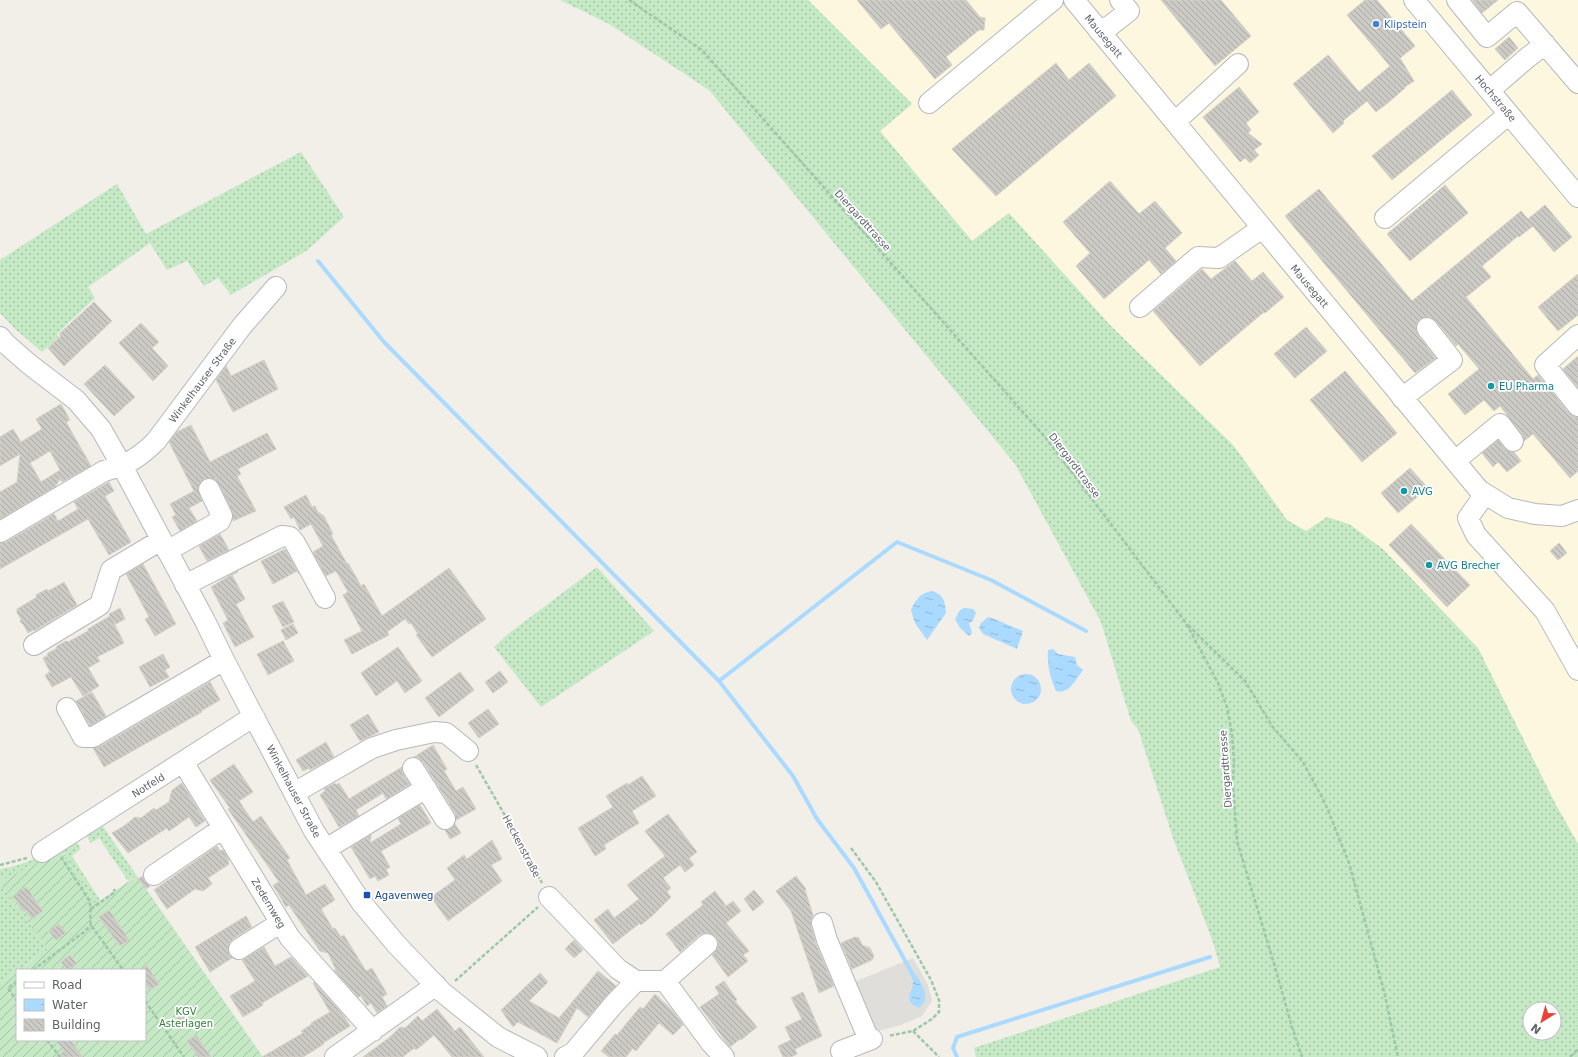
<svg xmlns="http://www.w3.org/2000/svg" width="1578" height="1057" viewBox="0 0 1578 1057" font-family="'DejaVu Sans',sans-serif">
	<defs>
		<pattern id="grass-dots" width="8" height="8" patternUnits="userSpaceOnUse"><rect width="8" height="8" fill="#c5e8c5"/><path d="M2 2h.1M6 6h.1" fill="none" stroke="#a3c0a4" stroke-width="1.8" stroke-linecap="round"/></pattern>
		<pattern id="garden-furrows" width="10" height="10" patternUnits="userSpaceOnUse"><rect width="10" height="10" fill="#c5e8c5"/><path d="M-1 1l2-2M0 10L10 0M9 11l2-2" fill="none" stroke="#a3c0a4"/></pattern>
		<pattern id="water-ripples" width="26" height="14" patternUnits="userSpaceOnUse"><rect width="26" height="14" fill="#aadaff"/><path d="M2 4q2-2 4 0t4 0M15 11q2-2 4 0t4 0" fill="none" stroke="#8eb4d2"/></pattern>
		<pattern id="building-back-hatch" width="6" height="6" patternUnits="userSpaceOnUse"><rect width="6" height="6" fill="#cccac5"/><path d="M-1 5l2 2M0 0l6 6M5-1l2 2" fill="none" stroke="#a9a8a4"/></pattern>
	</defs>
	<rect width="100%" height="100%" fill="#f1efe8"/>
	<path fill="#fef7e0" d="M808 0H1578V844L1555 803 1478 648 1445 616 1327 517 1307 531 1287 520 1234 446 1109 324 1009 213 972 241 880 131 912 103Z"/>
	<path fill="#e0deda" d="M913 958 928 985 932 1001 922 1016 901 1025 875 1032 854 982Z"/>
	<path fill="url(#grass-dots)" fill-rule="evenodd" d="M560 0H808L912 104 880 131 972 241 1009 213 1109 324 1234 446 1287 520 1306 531 1327 517 1349 524 1383 549 1478 648 1555 803 1578 844V1057H976L974 1048 1220 967 1213 942 1173 838 1138 729 1131 721 1101 622 1015 464 709 90 609 24ZM1530 1009H1554V1033H1530Z
		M301 152 344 217 306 251 231 295 218 278 204 286 187 261 167 270 150 243 88 287 95 298 57 334 59 337 42 352 14 328 0 313V260L117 184 146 234Z
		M597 567 654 631 541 707 494 647 508 634Z
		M100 822 137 876 128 881 99 838 91 843 83 831Z
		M74 838 81 849 72 856 100 900 95 904 62 851 0 881V869C28 865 50 851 74 838Z
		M0 884 48 949 0 983Z"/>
	<path fill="url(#garden-furrows)" d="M62 851 95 904 137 876 263 1057H0V983L17 971V1040H145V970H19L48 949 0 884V881Z"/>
	<path fill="url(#water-ripples)" d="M932 591C944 595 945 601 946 613L927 640 915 623 911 610C916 599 920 593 932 591Z
		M964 608 973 609 976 613 972 622 969 623 972 633 969 636 960 628 955 619 960 610Z
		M988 617 992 618 1023 631 1017 649 983 634 979 628 981 623Z
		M1053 649 1058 654 1075 657 1077 665 1083 670C1076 679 1069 695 1056 691 1050 678 1047 664 1048 650Z
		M1011 689a15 15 0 1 1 30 0a15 15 0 1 1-30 0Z
		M911 975H916C923 985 931 999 919 1008 901 1000 913 994 913 982 913 980 912 978 911 975Z"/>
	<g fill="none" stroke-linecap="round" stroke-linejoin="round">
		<path stroke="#aadaff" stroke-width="4" d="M318 261 384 342 719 681 793 776 817 819 854 868 913 975
			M719 681 897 542 991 580 1086 631
			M957 1057 953 1048 957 1037 1210 957"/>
	</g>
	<path fill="url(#building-back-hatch)" stroke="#d6d1c6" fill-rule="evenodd" d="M857 0H966L980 17 985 18 984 30H979L946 57 952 65 935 79 889 23 881 29Z
		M1161 0H1221L1251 36 1215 66Z
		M1365 0H1377L1415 46 1400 58 1414 81 1405 87V88L1389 102 1376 112 1367 101 1343 121 1344 123 1333 133 1293 84 1328 55 1359 92 1390 66 1347 15Z
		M1472 0H1498L1482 13Z
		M1509 37 1518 48 1505 60 1495 49Z
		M1056 63 1069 80 1089 63 1116 96 996 196 952 149Z
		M1239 87 1259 112 1246 123 1251 130 1248 133 1262 144 1254 150 1259 155 1250 163 1245 158 1240 162 1203 117Z
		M1452 90 1472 115 1392 180 1372 156Z
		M1110 181 1139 214 1155 201 1182 233 1165 248 1176 261 1161 274 1149 260 1104 299 1076 266 1090 253 1063 222Z
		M1445 185 1468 213 1410 261 1387 234Z
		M1319 189 1412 301 1521 211 1528 219 1545 205 1572 237 1554 252 1533 226 1519 237 1518 236 1482 266 1491 277 1466 297 1533 379 1538 375 1569 413 1574 417H1578V471L1570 478 1533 434 1524 441 1522 434 1500 406 1494 411 1484 400 1465 415 1448 394 1479 369 1458 344 1456 346 1436 321 1431 317H1426L1420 319 1417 323 1416 329 1418 335 1436 358 1415 373 1285 216Z
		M1235 261 1252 281 1263 272 1284 297 1265 313 1264 312 1200 366 1153 311 1202 269 1211 279Z
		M1578 274V315L1558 331 1538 307Z
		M94 302 112 321 64 366 48 348 61 336 59 334Z
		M141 323 159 342 152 348 168 366 153 381 119 343Z
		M1306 327 1327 351 1295 378 1274 354Z
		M1578 356V388L1563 369Z
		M264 360 278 389 233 412 216 380 226 366 231 376Z
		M105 365 135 397 114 416 84 384Z
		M1345 371 1397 433 1362 462 1310 400Z
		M61 404 70 420 66 422 91 466 62 482 60 479 55 487 0 519V492L17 482 20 454 0 466V437L13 429 21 442 42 429 36 419ZM50 451 60 470 41 482 30 463Z
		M191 425 210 462 267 433 276 449 238 469 241 474 237 476 256 511 233 521 232 511 219 484 215 479 210 478 204 479 200 482 198 488 202 501 189 508 197 521 180 531 172 517 176 515 170 504 194 491 169 442 177 432Z
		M1498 440 1504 448 1508 451 1514 452 1521 461 1507 472 1498 462 1493 467 1482 453Z
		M1410 468 1428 488 1398 513 1381 493Z
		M109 482 114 491 105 496 131 542 109 555 88 519 0 569V543L6 542 54 514 58 521 78 509 74 502Z
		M306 495 312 507 315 506 318 512 324 516 333 534 331 535 347 564 348 563 361 586 364 584 382 616 449 568 486 619 432 657 416 635 418 634 411 623 409 624 405 619 387 632 389 635 352 654 344 640 362 631 343 595 348 592 336 571 326 576 313 552 323 546 311 524 300 530 294 517 291 519 284 507Z
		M1411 524 1470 585 1447 607 1389 545Z
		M220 534 229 550 207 561 199 546Z
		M1559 543 1567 553 1558 560 1550 551Z
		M285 549 299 574 297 571 273 584 261 561Z
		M143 564 176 624 155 636 145 619 149 617 126 574Z
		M237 571 238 572 232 575 245 599 236 604 254 637 235 647 223 623 228 620 211 587Z
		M64 582 77 605 34 631 33 630 28 633 23 624 20 622 21 619 17 613V609L37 597 36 595 47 589 48 591Z
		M283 601 294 622 283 627 272 606Z
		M120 608 125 619 114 625V623L124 643 97 657 100 661 88 668 99 686 83 696 71 677 52 687 45 675 50 672 43 658 47 656 48 653 56 649 57 646 66 641 68 642 88 631V629L110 616 109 614Z
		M293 624 298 633 286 640 281 630Z
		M283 641 294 661 268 675 257 654Z
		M398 647 422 681 405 693 397 681 376 696 361 673Z
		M163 654 170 667 165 670 169 677 150 687 139 667Z
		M500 671 508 682 493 693 485 682Z
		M460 672 474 690 439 717 425 698Z
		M210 682 220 700 201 711 202 712 104 767 93 748 99 747Z
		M92 692 106 716 90 726 76 701Z
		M488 709 499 724 479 738 468 723Z
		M368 714 379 732 360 741 350 725Z
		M326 742 334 757 310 770 309 768 303 771 296 760Z
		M433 745 447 769 444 771 456 791 463 787 476 809 456 820 455 813 423 762 419 758 414 757Z
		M234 764 253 792 239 801 253 822 261 816 290 858 287 860 306 895 325 884 335 900 321 909 333 929 335 928 341 937 344 935 366 971 372 968 387 994 382 997 387 1006 377 1013 371 1003 367 1006 361 996 358 997 334 970H336L328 953 320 951 289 905 286 907 273 885 279 882 228 809 230 808 210 780Z
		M402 767 403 774 410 784 386 799 383 793 356 810 359 816 339 827 320 795 325 791 324 789 335 783 336 785 339 783 349 799Z
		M642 776 656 796 632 811 639 823 604 845 606 849 595 856 578 828 613 807 606 796 627 783 628 785Z
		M182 783 205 821 196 827 189 817 169 831 167 828 128 853 112 833 124 826 135 817 141 818 154 808 156 810 169 802 172 790Z
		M420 805 431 823 381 851 390 867 386 870 389 875 378 881 375 876 370 879 351 847 371 835 370 843 401 824 398 818Z
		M668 814 697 852 689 858 694 865 685 872 680 865 663 878 671 888 667 892 671 897 652 916 641 925 640 923 613 944 594 920 608 909 614 918 639 899 627 885 665 856 645 831Z
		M455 824 461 833 450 839 445 830 451 828Z
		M492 840 502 859 491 865 502 881 448 921 431 897 455 880 447 868 464 855 467 859Z
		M217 846 220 851 223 850 229 860 228 862 229 864 208 878 212 884 203 891 195 889 167 909 154 890Z
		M143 876 145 882 150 886 146 889 138 879Z
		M796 876 806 889 805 890 813 915 811 921V926L816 944 834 986 819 993 791 911 776 891Z
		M26 887 43 911 32 919 26 910 24 912 13 896Z
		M754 890 764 902 753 911 744 899Z
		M715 891 726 906 733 901 741 911 726 923 749 951 743 955 748 961 728 977 712 955 718 947V941L715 936 710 933H704L699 935 680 952 666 934 703 905 701 902Z
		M109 910 129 940 120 946 99 917Z
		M246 916 252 927 233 939 229 943 228 950 229 955 232 958 210 972 195 947Z
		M59 924 66 933 56 940 49 931Z
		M855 937 859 938 862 945 870 948 874 956 872 960 852 969 841 943Z
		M574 940 583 950 574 958 565 949Z
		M264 947 275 966 291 957 308 976 262 1003 263 1005 243 1017 230 996 255 981 242 960Z
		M70 955 77 964 68 970 61 962Z
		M145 963 159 984 150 990 145 982Z
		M598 971 616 986 588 1017 577 1008 557 1043 518 1022 513 1027 501 1010 540 973 548 982 529 1001 559 1018Z
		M724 981 737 1000 735 1001 757 1027 741 1040 740 1039 730 1047 700 1007 719 994 715 987Z
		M314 982 344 1016 350 1026 323 1043 324 1044 303 1057H262L303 1033 301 1031 312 1024 311 1023 330 1012 313 983Z
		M803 992 822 1036 795 1049 797 1054 791 1057H783L778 1046 791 1040 785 1027 802 1019 791 998Z
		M655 994 671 1009 683 1025 673 1035 659 1023 636 1051 633 1048 626 1057H609L601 1051 615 1034 617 1035 640 1007 643 1009Z
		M437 1009 455 1031 460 1027 484 1057H452L434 1035 416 1050 414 1048 403 1057H363L390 1037 400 1027 405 1028 418 1016 422 1021Z
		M182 1015 188 1025 180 1031 173 1021Z
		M196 1035 211 1057H198L187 1041Z
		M56 1040H70L83 1057H56L64 1051Z"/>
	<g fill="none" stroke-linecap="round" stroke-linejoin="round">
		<defs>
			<path id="minor" d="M1074 0 1479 490 1508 508 1535 514 1562 516 1578 510
				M1414 0 1578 197
				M1457 0 1487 37 1517 12 1578 83
				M1099 31 1111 25 1129 11 1120 0
				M1490 90 1527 58 1545 44
				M929 103 1053 0
				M1175 122 1238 64
				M1385 218 1509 114
				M1140 307 1198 257 1219 258 1262 228
				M1578 335 1545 365 1578 406
				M0 337 5 343 29 364 76 400 101 429 122 466 205 621 224 660 314 831 361 902 396 944 442 992 498 1037 537 1057
				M1402 398 1452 360 1427 328
				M1455 461 1500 424 1513 441
				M1485 494 1468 518 1476 535 1545 611 1578 670
				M0 532 104 471C127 465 139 458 156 441L242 326 276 287
				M167 551 220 521 222 516 209 489
				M185 585 282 536 290 537 295 543 325 598
				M34 645 100 605 111 570 161 540
				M67 708 83 737H93L224 660
				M183 762 290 938 373 1031
				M413 768 445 819
				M294 793 372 748 396 740 434 732 446 733 468 751
				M326 849 426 788
				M42 852 245 722 255 718
				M154 875 223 828
				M549 897 618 969 636 981H665L711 1043 724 1057
				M822 923 827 940 869 1040
				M239 949 280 923
				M665 981 707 944
				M841 1051 872 1039
				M335 1057 436 985
				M565 1057 573 1053 614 1004 636 981"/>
		</defs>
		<use href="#minor" stroke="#b5b8bc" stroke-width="22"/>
		<path stroke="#9cc7a9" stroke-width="2.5" stroke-dasharray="4 2" stroke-linecap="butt" d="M629 0 702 50 1045 437 1186 623 1218 683 1227 707 1232 734 1234 759 1233 784 1237 841 1275 967 1292 1027 1302 1057
			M1188 625 1245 681 1272 726 1303 762 1325 803 1349 863 1384 991 1398 1057
			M476 765 507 819 542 883
			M851 848 876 882 931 980 939 1000V1012L932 1019 913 1031 888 1036
			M61 857 89 900C92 908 89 916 91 925L123 970
			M0 865 27 858
			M91 909 115 892 114 889
			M33 970 84 932 91 925
			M17 981 8 988 17 1001
			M455 981 538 907
			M145 1001 184 1057
			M913 1031 939 1057
			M47 1040 60 1057
			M1570 1057 1578 1049"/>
		<use href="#minor" stroke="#fff" stroke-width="20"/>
	</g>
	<circle fill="#3f7fe0" stroke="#fff" stroke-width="1.5" cx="1376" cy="24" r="4"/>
	<g fill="#0f9aa8" stroke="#fff" stroke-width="1.5">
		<circle cx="1491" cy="386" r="4"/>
		<circle cx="1404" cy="491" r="4"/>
		<circle cx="1429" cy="565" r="4"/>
	</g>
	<rect fill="#1a4fb4" stroke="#fff" stroke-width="1.5" x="363" y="891" width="8" height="8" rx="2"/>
	<g text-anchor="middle" stroke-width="3.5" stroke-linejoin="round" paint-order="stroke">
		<g font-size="10" fill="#366cbe" stroke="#fff" text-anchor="start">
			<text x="1384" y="28">Klipstein</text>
		</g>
		<g font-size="10" fill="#5f6368" stroke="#fff">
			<text transform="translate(1104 36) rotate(50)" y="4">Mausegatt</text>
			<text transform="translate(1496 98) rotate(50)" y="4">Hochstraße</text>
			<text transform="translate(863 220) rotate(48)" y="4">Diergardttrasse</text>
			<text transform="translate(1310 286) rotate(50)" y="4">Mausegatt</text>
			<text transform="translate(202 380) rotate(-53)" y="4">Winkelhauser Straße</text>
			<text transform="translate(1075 465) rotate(53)" y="4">Diergardttrasse</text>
			<text transform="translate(1225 769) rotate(-94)" y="4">Diergardttrasse</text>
			<text transform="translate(148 785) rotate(-32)" y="4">Notfeld</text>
			<text transform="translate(294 791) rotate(62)" y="4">Winkelhauser Straße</text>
			<text transform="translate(522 846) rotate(62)" y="4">Heckenstraße</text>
			<text transform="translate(269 903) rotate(59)" y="4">Zedernweg</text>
		</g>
		<g font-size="10" fill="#0d838f" stroke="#fff" text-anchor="start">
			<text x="1499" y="390">EU Pharma</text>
			<text x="1412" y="495">AVG</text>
			<text x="1437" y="569">AVG Brecher</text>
		</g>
		<g font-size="10" fill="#164399" stroke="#fff" text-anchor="start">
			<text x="375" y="899">Agavenweg</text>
		</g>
		<g font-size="10" fill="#348238" stroke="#fff">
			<text x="186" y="1015">KGV<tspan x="186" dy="12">Asterlagen</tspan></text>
		</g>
	</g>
	<rect x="16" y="969" width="130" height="72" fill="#ffffff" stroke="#bfc1c3"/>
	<rect x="24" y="982" width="20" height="6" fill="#ffffff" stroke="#bfc1c3"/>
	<text x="52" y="989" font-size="12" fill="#5f6368">Road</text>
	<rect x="24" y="999" width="20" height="12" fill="url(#water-ripples)" stroke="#bfc1c3"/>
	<text x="52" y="1009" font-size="12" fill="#5f6368">Water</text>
	<rect x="24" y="1019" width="20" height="12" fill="url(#building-back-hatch)" stroke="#bfc1c3"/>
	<text x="52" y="1029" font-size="12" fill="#5f6368">Building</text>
	<g transform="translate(1542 1021) rotate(217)"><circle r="19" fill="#ffffff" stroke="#bfc1c3"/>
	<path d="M0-3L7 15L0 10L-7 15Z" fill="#ea4335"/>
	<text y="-6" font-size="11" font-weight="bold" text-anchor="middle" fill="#5f6368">N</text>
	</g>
</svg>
